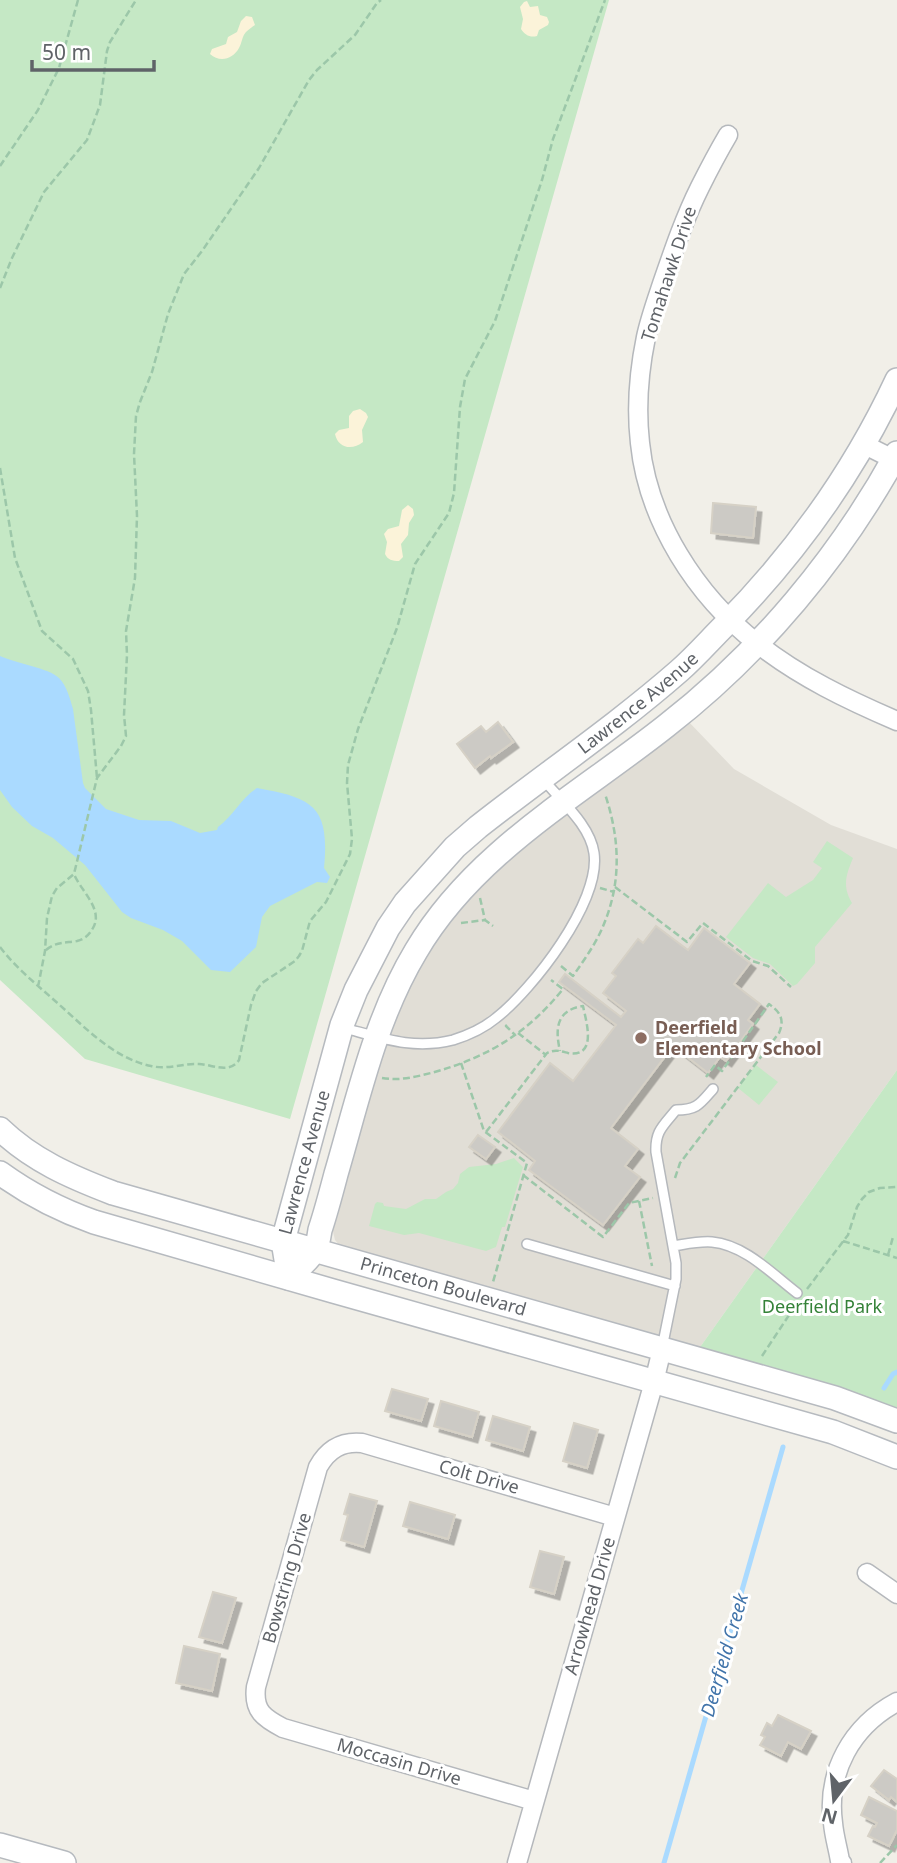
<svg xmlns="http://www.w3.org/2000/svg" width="897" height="1863" viewBox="0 0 897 1863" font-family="'Noto Sans',sans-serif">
	<defs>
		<filter id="shadow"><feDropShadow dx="5.5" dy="5.5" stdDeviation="0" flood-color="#0004"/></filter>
	</defs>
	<rect width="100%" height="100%" fill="#f1efe8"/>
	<path fill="#e1ded6" d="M687 720 734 769 831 825 897 849V1070L698 1350 340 1246 335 1240 331 1223 394 1014 440 931 498 865Z"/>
	<path fill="#c5e8c5" d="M0 0H609L290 1119 85 1059 0 980Z
		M827 841 853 858C846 875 842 886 852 903L815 947V963L797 984 793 986 770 964 753 958 726 937 768 883 786 897 813 880 822 868 813 862Z
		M756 1065 778 1082 759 1105 738 1088Z
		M897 1070V1411L698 1350Z
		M514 1158 523 1167 505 1227H502L496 1247 486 1251 419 1233 404 1235 369 1226 375 1204 377 1202 383 1203 384 1206 406 1209 425 1199H436L446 1192 453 1189 458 1183 460 1174 469 1167 496 1164Z"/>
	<path fill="#fbf3d9" d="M527 1 530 7 538 6 540 15 547 17 549 22 548 25 539 30 537 36C530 38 525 35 521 29L523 19 520 7 524 2Z
		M246 16 252 17 255 25C252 27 249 29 246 32 242 36 242 43 239 48 233 59 220 63 210 54L212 49 226 44 228 37 237 32 241 21Z
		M360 409 366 413 368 417 362 430 363 442C352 451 338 448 335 434L339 430 349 428V416L353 411Z
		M408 505 413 509 414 515 409 523 408 535 401 544 403 557 399 561C392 561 388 560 385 554L387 542 384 534 388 529 399 526 402 510Z"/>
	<path fill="#aadaff" d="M0 656C15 663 49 668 59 678 67 686 70 699 73 709L83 783 85 788 106 809 139 820 171 821 200 833 217 830 218 827C233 816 241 798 257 788 313 798 330 806 324 868L330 877 327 883 317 882 270 906 262 917 256 947 230 972 211 970 182 941 163 930 131 918 122 912 85 865 53 838 32 826 12 807 0 790Z"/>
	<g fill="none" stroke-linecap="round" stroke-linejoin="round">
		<path stroke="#aadaff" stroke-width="5" d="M884 1388 893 1374 897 1372
			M664 1863 783 1447"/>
	</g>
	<path fill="#cccac5" stroke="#d6d1c6" stroke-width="2" filter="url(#shadow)" d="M713 503 756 507 753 538 711 533Z
		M498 722 513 742 491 758 490 756 475 768 457 744 481 726 486 732Z
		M656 926 688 950 704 928 750 963 734 984 760 1004 748 1020 753 1024 726 1061 720 1057 708 1073 673 1046 611 1128 638 1149 625 1166 640 1177 603 1225 529 1170 535 1161 498 1132 550 1063 573 1081 616 1025 559 982 565 974 621 1017 626 1011 603 993 616 976 612 973 638 939 643 943Z
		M478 1135 495 1147 486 1159 469 1147Z
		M392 1389 428 1399 421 1421 385 1411Z
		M441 1401 479 1412 472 1437 434 1426Z
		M493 1416 530 1427 523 1451 486 1440Z
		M574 1423 598 1430 587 1468 563 1461Z
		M350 1494 377 1501 364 1547 341 1540 348 1515 344 1514Z
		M410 1502 455 1515 448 1539 403 1526Z
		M540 1551 564 1557 554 1594 530 1587Z
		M213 1592 236 1598 222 1643 199 1637Z
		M184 1646 220 1654 212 1691 176 1683Z
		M778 1715 811 1731 801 1749 788 1742 781 1756 760 1745 765 1737 761 1735 767 1723 772 1726Z
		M884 1770 897 1779V1802L891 1797 889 1800 871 1786Z
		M869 1797 897 1811V1830L889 1846 868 1836 873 1826 875 1827 877 1823 861 1815Z"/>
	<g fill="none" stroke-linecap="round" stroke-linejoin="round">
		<defs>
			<path id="lane" d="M344 1028C382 1038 413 1050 453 1040 469 1035 484 1028 496 1018 532 990 601 902 594 853 590 825 561 801 543 779
				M527 1244 675 1286
				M673 1246C686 1244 699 1241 712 1242 745 1245 772 1274 797 1293
				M662 1348 676 1279V1263L656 1152C655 1131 663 1126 676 1110 697 1110 700 1104 713 1089"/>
			<path id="street" d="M728 135C718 152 709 169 700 187 685 217 674 249 663 281 657 299 650 318 646 337 639 371 636 408 640 443 648 521 696 596 758 644 800 677 848 700 897 721
				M863 444 897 461
				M867 1573 897 1594
				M534 1801 283 1728C264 1718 253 1711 256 1687L318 1467C328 1449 342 1441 362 1443L615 1517
				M517 1863 654 1382 662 1349
				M842 1863 840 1861C838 1848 834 1836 833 1823 826 1772 852 1726 897 1702"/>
			<g id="secondary">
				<path id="s1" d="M0 1129C32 1160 71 1177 113 1193L835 1398 897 1421"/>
				<path d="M0 1173C29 1194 60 1210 94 1222L333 1291 833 1432 897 1457"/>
				<path id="s2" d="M289 1278 283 1241 342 1025 356 990 388 928 405 903 455 847 478 827C544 775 615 727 679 671 695 657 709 641 724 626 795 554 854 472 897 380"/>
				<path d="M289 1278C297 1269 308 1261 314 1251 318 1245 319 1237 320 1230 326 1212 331 1193 336 1174 358 1099 375 1019 416 951 474 852 579 795 666 726 760 653 840 557 897 453"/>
				<path d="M0 1845 64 1863"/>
			</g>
		</defs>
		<use href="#lane" stroke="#b5b8bc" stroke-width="12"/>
		<use href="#street" stroke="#b5b8bc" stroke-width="21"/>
		<use href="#secondary" stroke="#b6babf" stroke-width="26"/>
		<path stroke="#9cc7a9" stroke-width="2.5" stroke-dasharray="7 3.5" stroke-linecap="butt" d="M0 166 38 110 59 68 78 0
			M0 288 12 258 44 192 87 140 100 105 107 51 110 42 136 0
			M0 468 15 558 42 631 73 659 88 691 91 710 97 778
			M615 887 687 942 703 923 752 961 768 966 791 987
			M600 888 614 892
			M480 898 485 920 493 926
			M461 923 485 920
			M0 947C15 967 35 983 54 1000 83 1025 112 1058 151 1066 168 1070 183 1063 199 1064 214 1065 229 1074 239 1060L251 1005 256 991 262 983 295 961 299 956 302 951 310 921 326 902 350 854 352 839 347 783 348 765 358 729 397 628 415 564 449 513 454 493 460 407 465 379 495 321 542 180 553 139 605 0
			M46 950C55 942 65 943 77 941 85 939 89 935 93 928 104 909 80 890 74 874
			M561 966 573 976C582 963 592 949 599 935 622 888 621 842 605 794
			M38 987 45 951 47 918 52 896 57 888 74 874 97 778 121 746 126 736 124 715 127 655 126 631 135 578 137 516 134 454 136 416 140 402 152 372 168 314 184 274 202 251 259 168 309 80 317 70 355 35 377 3 381 0
			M507 1025 506 1026 515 1035
			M518 1033 546 1055
			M461 1063 484 1131 527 1163 493 1282
			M382 1078C399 1081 415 1077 431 1073 486 1058 527 1034 563 989L551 980
			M486 1132 547 1053C555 1049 560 1051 568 1053 598 1058 586 1021 583 1006 556 1010 555 1029 560 1051
			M523 1175 603 1237 629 1203 653 1198
			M675 1178 680 1163 690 1150 779 1033C785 1019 780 1012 769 1004L722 1071 715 1065 706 1077
			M639 1201 652 1266
			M843 1241 897 1258
			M888 1255 893 1237
			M807 1289 848 1235 857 1207 862 1199 869 1192 880 1188 897 1187
			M762 1356 795 1306
			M880 1863 897 1845"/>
		<use href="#lane" stroke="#fff" stroke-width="9"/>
		<use href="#street" stroke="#fff" stroke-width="18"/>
		<use href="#secondary" stroke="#fff" stroke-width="23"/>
	</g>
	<circle fill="#8d6e63" stroke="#fff" stroke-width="2.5" cx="641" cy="1038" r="7"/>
	<g text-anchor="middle" stroke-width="6" stroke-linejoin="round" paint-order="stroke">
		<g font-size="18" fill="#5f6368" stroke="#fff">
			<text transform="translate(669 274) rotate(-72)" y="6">Tomahawk Drive</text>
			<text dy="6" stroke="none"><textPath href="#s2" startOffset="707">Lawrence Avenue</textPath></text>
			<text dy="6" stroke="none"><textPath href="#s2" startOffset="119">Lawrence Avenue</textPath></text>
			<text dy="6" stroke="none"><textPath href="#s1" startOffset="474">Princeton Boulevard</textPath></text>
			<text transform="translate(479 1477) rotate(16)" y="6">Colt Drive</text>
			<text transform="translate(287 1578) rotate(-74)" y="6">Bowstring Drive</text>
			<text transform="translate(590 1606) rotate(-74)" y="6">Arrowhead Drive</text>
			<text transform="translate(399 1762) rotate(16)" y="6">Moccasin Drive</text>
		</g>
		<g font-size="18" font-weight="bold" fill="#785e54" stroke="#fff" text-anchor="start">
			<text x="655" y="1034">Deerfield<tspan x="655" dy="21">Elementary School</tspan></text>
		</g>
		<g font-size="18" fill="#348238" stroke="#fff">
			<text x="822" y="1313">Deerfield Park</text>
		</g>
		<g font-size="19" font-style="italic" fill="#4174aa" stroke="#fff">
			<text transform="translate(724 1655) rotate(-74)" y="7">Deerfield Creek</text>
		</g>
	</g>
	<g transform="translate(834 1800) rotate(196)" stroke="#ffffff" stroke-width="5" paint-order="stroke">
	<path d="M0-5L12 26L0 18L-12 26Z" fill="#5f6368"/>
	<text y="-10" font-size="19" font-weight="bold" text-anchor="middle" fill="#5f6368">N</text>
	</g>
	<path d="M32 60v10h122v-10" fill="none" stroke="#5f6368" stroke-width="3.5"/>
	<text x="42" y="60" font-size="21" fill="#5f6368" stroke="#ffffff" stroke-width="5" paint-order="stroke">50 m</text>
</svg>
